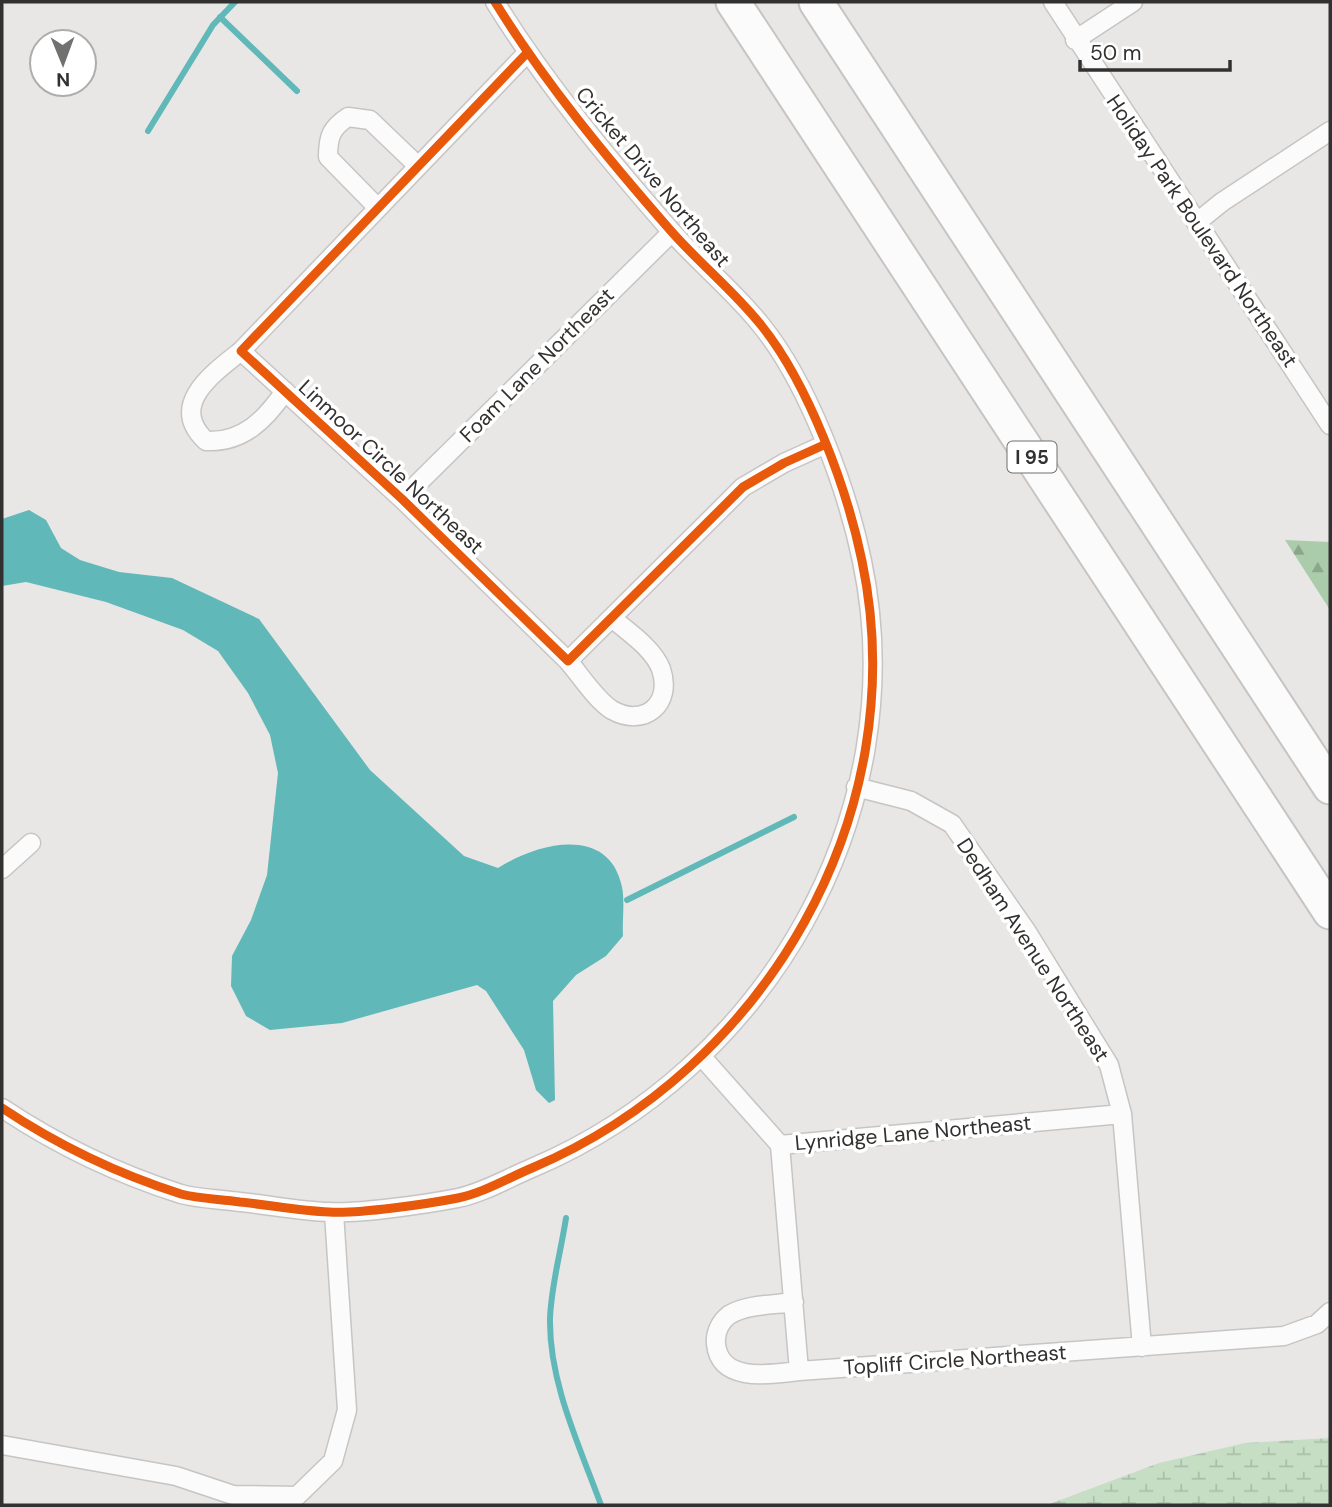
<svg xmlns="http://www.w3.org/2000/svg" width="1332" height="1507" viewBox="0 0 1332 1507" font-family="'DM Sans',sans-serif">
	<defs>
		<pattern id="forest-firs" width="22" height="20" patternUnits="userSpaceOnUse" patternTransform="scale(1.75)"><rect width="22" height="20" fill="#abccab"/><path d="M5 1l3.5 6h-7zM16 11l3.5 6h-7z" fill="#8ca68c"/></pattern>
		<pattern id="wetland-marsh" width="20" height="14" patternUnits="userSpaceOnUse" patternTransform="scale(1.75)"><rect width="20" height="14" fill="#c5dec4"/><path d="M1 5h8M5 5V1M11 12h8M15 12V8" fill="none" stroke="#aabfa9"/></pattern>
	</defs>
	<rect width="100%" height="100%" fill="#e9e7e5"/>
	<path fill="url(#forest-firs)" d="M1285 540 1330 542V610Z"/>
	<path fill="url(#wetland-marsh)" d="M1330 1438V1505H1047L1159 1463 1245 1443Z"/>
	<path fill="#60b8b8" d="M29 510 46 520 61 548 80 560 119 572 172 578 259 619 370 770 464 856 498 868C537 843 609 824 622 887 625 902 622 921 623 936L606 956 576 975 553 1001 555 1100 549 1103 536 1090 524 1050 486 991 477 985 342 1023 270 1030 246 1016 231 986 232 956 251 920 267 875 278 773 270 735 248 693 218 651 183 630 106 602 26 582 2 586V519Z"/>
	<g fill="none" stroke-linecap="round" stroke-linejoin="round">
		<path stroke="#60b8b8" stroke-width="6" d="M220 17 297 91
			M148 131 213 25 235 2
			M627 900 794 817
			M566 1218C561 1251 551 1286 550 1319 549 1383 580 1447 601 1505"/>
		<defs>
			<path id="street" d="M1053 2 1330 425
				M1075 40 1133 2
				M527 53 241 351 402 499 568 661 743 487 784 463 826 444
				M378 208 328 157C328 137 331 128 348 117L370 120 418 166
				M1196 223 1222 202 1330 131
				M241 351C212 374 168 405 206 441 243 443 266 419 285 391
				M402 499 672 232
				M568 661C581 676 596 700 612 710 644 728 673 704 661 669 653 648 628 632 612 618
				M856 787 911 801 952 824 1027 932 1109 1065 1122 1114 1142 1347
				M2 869 31 843
				M702 1057 780 1145 1122 1114
				M2 1108C56 1144 118 1174 181 1194 199 1199 221 1199 240 1202 270 1205 300 1211 329 1212 359 1214 427 1204 458 1198 483 1193 508 1178 532 1168 765 1069 915 814 862 561 847 488 808 383 761 325 734 291 699 263 671 231 608 159 545 83 495 2
				M780 1145 799 1371 1284 1336 1317 1324 1330 1312
				M794 1302C774 1305 747 1304 729 1315 720 1322 715 1333 716 1344 720 1384 773 1374 799 1371
				M2 1445 176 1476 233 1495 297 1496 333 1461 347 1410 334 1213"/>
			<path id="highway" d="M733 2 1330 912
				M816 2 1330 787"/>
		</defs>
		<use href="#street" stroke="#c7c5c4" stroke-width="21"/>
		<use href="#highway" stroke="#c7c5c4" stroke-width="37"/>
		<use href="#street" stroke="#fcfbfb" stroke-width="18"/>
		<use href="#highway" stroke="#fcfbfb" stroke-width="33"/>
		<defs>
			<path id="cycleway" d="M527 53 241 351 402 499 568 661 743 487 784 463 826 444
				M2 1108C56 1144 118 1174 181 1194 199 1199 221 1199 240 1202 270 1205 300 1211 329 1212 359 1214 427 1204 458 1198 483 1193 508 1178 532 1168 765 1069 915 814 862 561 847 488 808 383 761 325 734 291 699 263 671 231 608 159 545 83 495 2"/>
		</defs>
		<use href="#cycleway" stroke="#fff" stroke-width="13"/>
		<use href="#cycleway" stroke="#e8590c" stroke-width="9"/>
	</g>
	<g text-anchor="middle" stroke-width="7" stroke-linejoin="round" paint-order="stroke">
		<rect fill="#fff" stroke="#706f6e" stroke-width="2" x="1007.5" y="441.5" width="49" height="31" rx="5"/>
		<g font-size="19" font-weight="bold" fill="#323130">
			<text x="1032" y="464">I 95</text>
		</g>
		<g font-size="21" fill="#323130" stroke="#fff">
			<text transform="translate(653 177) rotate(50)" y="7">Cricket Drive Northeast</text>
			<text transform="translate(1202 231) rotate(56)" y="7">Holiday Park Boulevard Northeast</text>
			<text transform="translate(537 365) rotate(-45)" y="7">Foam Lane Northeast</text>
			<text transform="translate(391 467) rotate(43)" y="7">Linmoor Circle Northeast</text>
			<text transform="translate(1033 950) rotate(57)" y="7">Dedham Avenue Northeast</text>
			<text transform="translate(913 1133) rotate(-5)" y="7">Lynridge Lane Northeast</text>
			<text transform="translate(955 1360) rotate(-4)" y="7">Topliff Circle Northeast</text>
		</g>
	</g>
	<rect width="1332" height="1507" fill="none" stroke="#323130" stroke-width="7"/>
	<g transform="translate(63 63) rotate(179)"><circle r="33" fill="#ffffff" stroke="#adadac" stroke-width="2"/>
	<path d="M0-5L12 26L0 18L-12 26Z" fill="#72716f"/>
	<text y="-10" font-size="19" font-weight="bold" text-anchor="middle" fill="#323130">N</text>
	</g>
	<path d="M1080 60v10h150v-10" fill="none" stroke="#323130" stroke-width="3.5"/>
	<text x="1090" y="60" font-size="21" fill="#323130" stroke="#ffffff" stroke-width="5" paint-order="stroke">50 m</text>
</svg>
